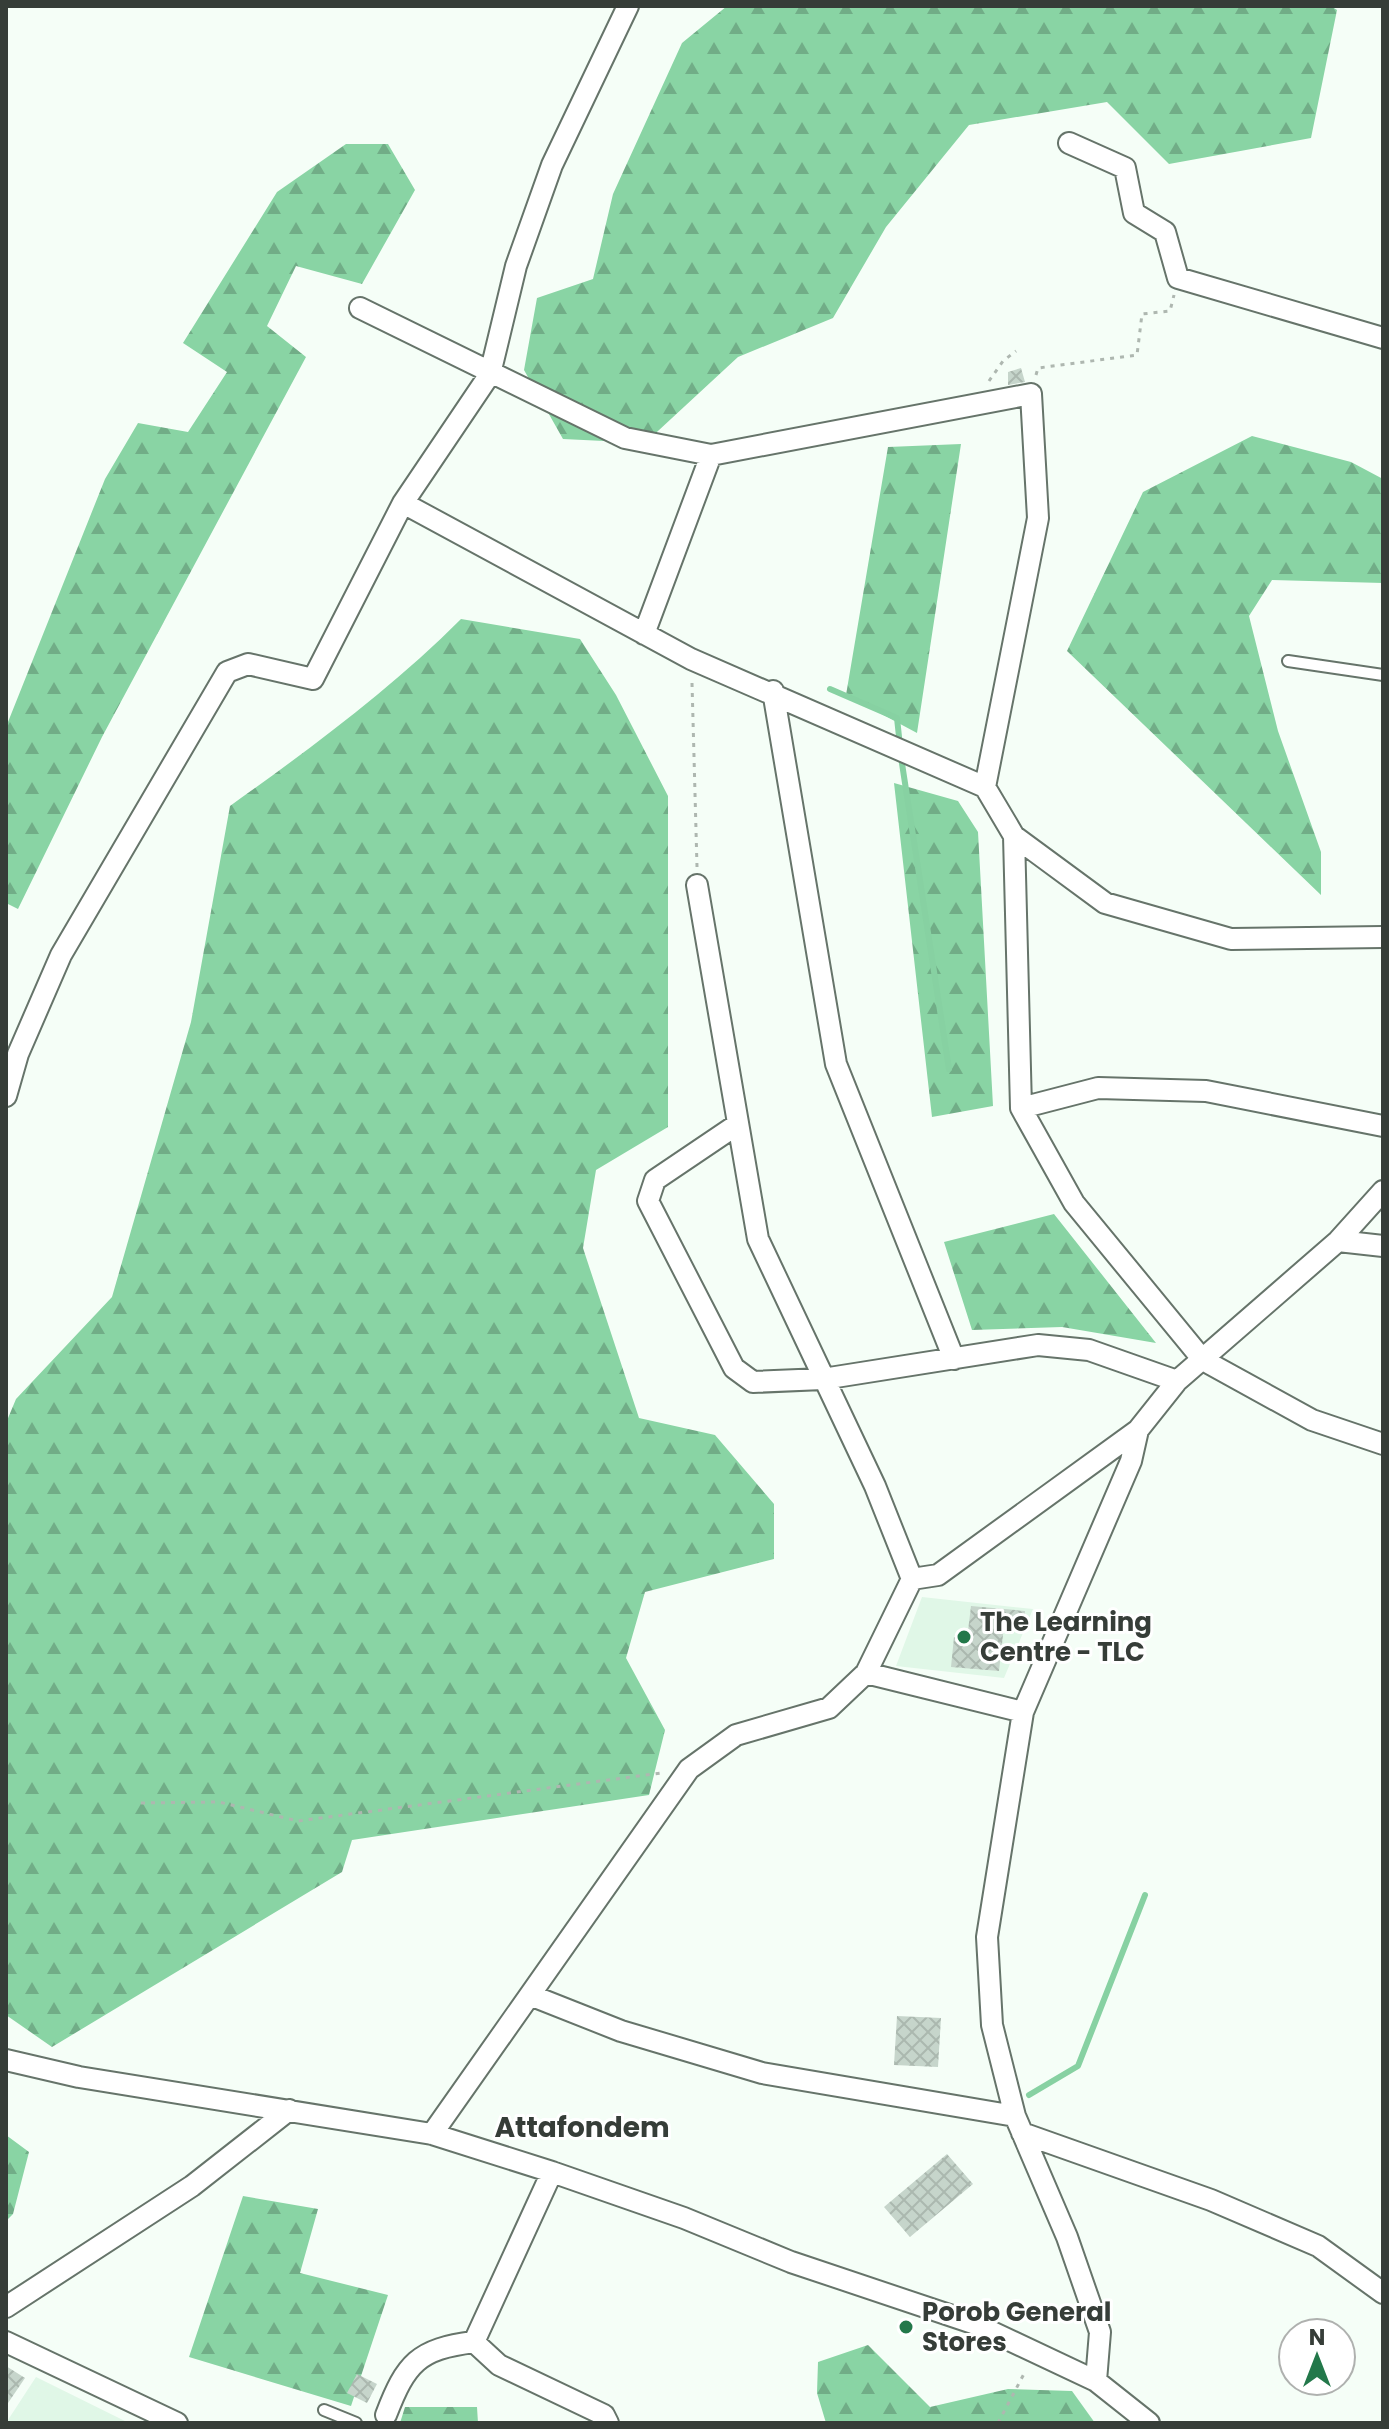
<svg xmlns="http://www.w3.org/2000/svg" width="1389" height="2429" viewBox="0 0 1389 2429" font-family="Poppins,sans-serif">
	<defs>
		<pattern id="forest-firs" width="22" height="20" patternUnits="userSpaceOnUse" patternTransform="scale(2)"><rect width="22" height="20" fill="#89d4a4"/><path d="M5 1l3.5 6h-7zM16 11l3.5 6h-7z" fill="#71ad87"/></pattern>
		<pattern id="building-cross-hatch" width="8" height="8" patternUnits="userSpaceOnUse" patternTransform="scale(2)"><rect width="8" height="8" fill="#c6d5cb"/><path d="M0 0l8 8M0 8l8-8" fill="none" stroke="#abb8af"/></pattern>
	</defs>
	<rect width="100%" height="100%" fill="#f5fef7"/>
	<path fill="#e0f7e7" d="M922 1597 1033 1609 1004 1678 896 1666Z
		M36 2377 129 2423H6Z"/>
	<path fill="url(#forest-firs)" d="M727 6H1331L1337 10 1311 138 1169 164 1107 102 969 125 886 227 833 318 738 357 645 443 563 439 524 370 537 298 593 279 613 194 682 43Z
		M346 144H388L415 190 362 284 296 266 267 326 306 357 102 737 18 909 6 903V727L105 479 138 423 188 432 227 372 183 343 277 192Z
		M1252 436 1351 462 1383 479V583L1272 580 1249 616 1278 731 1321 852V895L1067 651 1143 492Z
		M961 444 917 733 846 695 888 447Z
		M461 619 580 639 616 695 668 796V1127L596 1170 583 1248 639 1418 715 1435 774 1504V1559L645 1592 626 1658 665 1730 649 1795 352 1840 342 1872 52 2047 6 2015V1423L16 1399 112 1297 191 1022 230 806C311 748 390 690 461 619Z
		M894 783 958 801 978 832 993 1106 932 1117Z
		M1054 1214 1156 1343 1062 1327 972 1330 944 1242Z
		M6 2135 29 2152 13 2214 6 2221Z
		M243 2196 318 2209 300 2273 388 2295 351 2406 189 2357Z
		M868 2345 930 2407 1008 2389 1072 2391 1095 2423H826L817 2393 818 2362Z
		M405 2407H477L478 2423H400Z"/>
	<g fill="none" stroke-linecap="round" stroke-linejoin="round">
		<path stroke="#87d1a2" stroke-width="6" d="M830 689 897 718 900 746
			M901 757 949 1069
			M1029 2095 1078 2066 1145 1895"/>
	</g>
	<path fill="url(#building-cross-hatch)" d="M1021 368 1025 382 1008 385V372Z
		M971 1606 1025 1611 1024 1628 1004 1626 999 1671 951 1667 954 1637 967 1639Z
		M897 2016 941 2018 938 2067 894 2065Z
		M947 2154 973 2184 910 2237 884 2207Z
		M6 2366 25 2378 6 2406Z
		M357 2374 377 2384 367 2403 347 2393Z"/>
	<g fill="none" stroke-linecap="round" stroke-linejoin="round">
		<defs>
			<path id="service" d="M1288 661 1383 675
				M324 2410 356 2423"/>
			<path id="minor" d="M1069 143 1125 168 1134 213 1165 232 1178 278 1383 338
				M360 308 625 438 711 455
				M403 503 691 659 985 787 1014 836 1105 903 1231 939 1383 937
				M644 634 711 455 1031 394 1038 518 985 787
				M773 691 836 1064 954 1359
				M1014 836 1021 1108 1074 1203 1203 1360 1312 1420 1383 1444
				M6 1096 18 1054 61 955 227 672 248 664 313 679 403 503 490 374 516 266 552 165 628 6
				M1021 1108 1098 1088 1206 1091 1383 1126
				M738 1124 655 1180 648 1201 734 1368 753 1382 823 1379 1038 1345 1089 1350 1177 1381
				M1338 1241 1383 1246
				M912 1579 938 1575 1138 1430
				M866 1673 1023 1712
				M530 1995 621 2031 762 2073 1015 2116
				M6 2060 79 2077 432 2134 552 2172 684 2218 791 2262 973 2323 1096 2381 1149 2423
				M1022 2133 1211 2200 1318 2246 1383 2293
				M432 2134 689 1769 736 1735 829 1708 866 1673 912 1579 875 1486 758 1239 697 885
				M552 2172 474 2342 499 2365 604 2415 608 2423
				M6 2307 192 2186 289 2110
				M6 2342 177 2423
				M1096 2381 1100 2332 1067 2237 1015 2116 992 2025 987 1937 1023 1712 1131 1461 1138 1430 1177 1381 1338 1241 1383 1191
				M386 2415C406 2363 418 2349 474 2342"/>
		</defs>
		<use href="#service" stroke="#66746a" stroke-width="14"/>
		<use href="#minor" stroke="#66746a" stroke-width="24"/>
		<path stroke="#aeb7b0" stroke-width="3" stroke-dasharray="4 6" stroke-linecap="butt" d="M1036 375 1038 368 1137 355 1142 314 1170 311 1174 295
			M989 381 1003 361 1016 351
			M692 683 697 867
			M141 1803 219 1802 298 1821 661 1773
			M998 2423 1026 2370"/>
		<use href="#service" stroke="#fff" stroke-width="10"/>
		<use href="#minor" stroke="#fff" stroke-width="20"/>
	</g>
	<g fill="#23784a" stroke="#fff" stroke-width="3">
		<circle cx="964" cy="1637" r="8"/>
		<circle cx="906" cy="2327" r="8"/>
	</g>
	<g text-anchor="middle" stroke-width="6" stroke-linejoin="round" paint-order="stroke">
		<g font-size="26" font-weight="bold" fill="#363d38" stroke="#fff" text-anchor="start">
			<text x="980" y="1631">The Learning<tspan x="980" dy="30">Centre - TLC</tspan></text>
			<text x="922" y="2321">Porob General<tspan x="922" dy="30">Stores</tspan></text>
		</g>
		<g font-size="28" font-weight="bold" fill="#363d38" stroke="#fff">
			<text x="582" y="2137">Attafondem</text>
		</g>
	</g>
	<rect width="1389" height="2429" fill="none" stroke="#363d38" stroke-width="16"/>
	<g transform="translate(1317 2357)"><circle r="38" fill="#ffffff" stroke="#afb1af" stroke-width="2"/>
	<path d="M0-6L14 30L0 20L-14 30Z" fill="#23784a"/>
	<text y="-12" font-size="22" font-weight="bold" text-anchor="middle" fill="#363d38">N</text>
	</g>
</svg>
